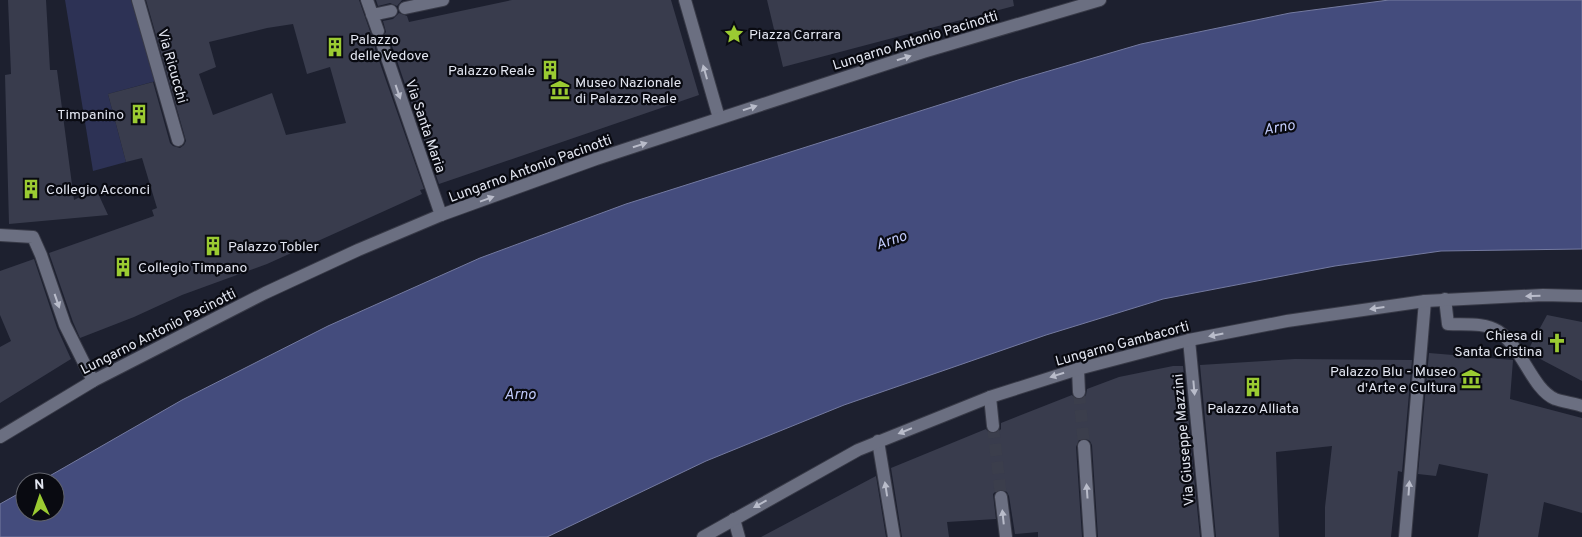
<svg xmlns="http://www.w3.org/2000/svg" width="1582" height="537" viewBox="0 0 1582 537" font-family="Overpass,sans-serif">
	<rect width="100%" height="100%" fill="#1d202f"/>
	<path fill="#2d3255" d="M65 0H131L156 81 108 94 126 162 93 171Z"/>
	<path fill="#444c7d" stroke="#747aa0" d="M1389 0H1582V249L1441 251 1335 266 1163 299 1046 335 844 405 706 461 547 537H0V504L25 490V512H55V482H39L182 400 328 326 480 258 626 204 1018 80 1141 44 1290 13Z"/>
	<path fill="#393c4d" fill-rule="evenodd" d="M8 0H46L50 70H57L74 200 96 189 108 215 9 224 5 75 11 74Z
		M146 0H359L371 34 373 37 380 39 375 44V49L424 189 420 190 422 194 267 264 182 295 134 317 80 338 73 322 49 253 154 216 152 210 157 208 142 158 126 162 108 94 153 82 170 143 173 146 180 148 184 145 186 141ZM293 24 307 74 330 67 346 123 286 135 272 93 213 115 199 74 216 67 209 42 267 28Z
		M376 0H402L397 6 390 3 378 6Z
		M512 0H671L699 95 439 184 391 43 388 40 382 38 386 32 383 21 393 19 399 13 407 16 409 22Z
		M767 0H1013L1014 6 783 67Z
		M34 259 57 328 71 359 0 403V347L11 341 0 315V271Z
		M1547 315 1582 322V381L1527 352Z
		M1429 353 1513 360 1510 399 1582 418V513L1544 502 1538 537H1478L1488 474 1439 464 1436 476 1418 474Z
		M1295 359 1412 360 1402 472 1398 471 1391 537H1325V507L1332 446 1276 452 1279 537H1216L1200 365Z
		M1173 366H1183L1200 537H1098L1092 445 1090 441 1084 438 1079 440 1076 447 1082 537H1038V532L1015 534 1009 496 1007 492 1000 489 997 490 993 494 996 519 947 522 949 537H902L891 468 986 429 990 434 997 433 1001 429V423L1072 395 1076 399H1083L1086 395 1087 389 1119 377Z
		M876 476 886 537H761Z"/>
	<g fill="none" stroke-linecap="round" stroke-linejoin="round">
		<path stroke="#3b3e4c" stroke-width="12" stroke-dasharray="12 6" stroke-linecap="butt" d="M1079 392 1084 446
			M993 426 1001 497"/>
		<defs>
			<path id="street" d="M138 0 178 140
				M367 0 378 31
				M685 0 719 118
				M405 8 443 0
				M372 15 391 11
				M383 46 441 215
				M0 235 33 237 41 255 65 325 93 381
				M1445 299 1448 324C1464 325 1484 322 1498 331 1522 347 1532 389 1555 399 1563 402 1574 403 1582 406
				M1189 340 1208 537
				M1078 369 1079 392
				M990 397 993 426
				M878 441 894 537
				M1084 446 1090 537
				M1001 497 1006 537
				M734 519 739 537
				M1405 537 1425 301"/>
			<path id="secondary" d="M0 437 93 381 265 293 358 250 441 215 596 159 785 97 923 52 1100 0
				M703 537 858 450 990 397 1078 369 1189 340 1287 321 1425 301 1543 295 1582 296"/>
		</defs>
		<use href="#street" stroke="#383a47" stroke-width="14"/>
		<use href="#secondary" stroke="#383a47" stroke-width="14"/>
		<use href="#street" stroke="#6b6f81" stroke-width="12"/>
		<use href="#secondary" stroke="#6b6f81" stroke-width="12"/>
	</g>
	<defs><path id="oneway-solid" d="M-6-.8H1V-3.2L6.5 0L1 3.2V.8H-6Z" transform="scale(1.25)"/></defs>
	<g fill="#b9bcca">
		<use href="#oneway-solid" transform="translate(904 58) rotate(-18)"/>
		<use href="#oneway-solid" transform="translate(705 72) rotate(-106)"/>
		<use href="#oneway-solid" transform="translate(398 92) rotate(71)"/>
		<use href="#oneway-solid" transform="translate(750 108) rotate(-18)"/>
		<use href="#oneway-solid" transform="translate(640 145) rotate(-18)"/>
		<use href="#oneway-solid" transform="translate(487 199) rotate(-20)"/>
		<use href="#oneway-solid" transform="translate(1533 296) rotate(178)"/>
		<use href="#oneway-solid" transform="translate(57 301) rotate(71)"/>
		<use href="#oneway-solid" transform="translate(1377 308) rotate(172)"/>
		<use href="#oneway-solid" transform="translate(1216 335) rotate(169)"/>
		<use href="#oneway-solid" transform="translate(1057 375) rotate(162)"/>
		<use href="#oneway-solid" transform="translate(1194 388) rotate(85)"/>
		<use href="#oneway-solid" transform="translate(905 431) rotate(158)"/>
		<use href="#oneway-solid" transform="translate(1409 488) rotate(-86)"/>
		<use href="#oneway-solid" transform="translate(886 489) rotate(-99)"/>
		<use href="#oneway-solid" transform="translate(1087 491) rotate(-94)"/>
		<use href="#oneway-solid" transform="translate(760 504) rotate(151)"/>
		<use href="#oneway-solid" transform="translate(1003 517) rotate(-96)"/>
	</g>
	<defs>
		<symbol id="sight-bare" viewBox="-9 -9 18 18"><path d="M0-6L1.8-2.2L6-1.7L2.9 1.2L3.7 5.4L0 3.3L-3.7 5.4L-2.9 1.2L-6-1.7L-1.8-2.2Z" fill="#9bcb32" stroke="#090a11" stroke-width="2.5" paint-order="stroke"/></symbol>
		<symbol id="building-bare" viewBox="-9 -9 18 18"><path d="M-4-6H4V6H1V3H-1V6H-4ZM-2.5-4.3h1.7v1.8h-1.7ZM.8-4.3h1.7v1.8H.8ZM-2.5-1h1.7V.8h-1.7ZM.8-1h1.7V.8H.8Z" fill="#9bcb32" stroke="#090a11" stroke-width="2.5" paint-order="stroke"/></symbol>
		<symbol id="museum-bare" viewBox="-9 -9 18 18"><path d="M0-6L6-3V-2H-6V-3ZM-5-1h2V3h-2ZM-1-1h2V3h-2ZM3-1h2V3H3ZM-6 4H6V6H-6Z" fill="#9bcb32" stroke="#090a11" stroke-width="2.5" paint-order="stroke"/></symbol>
		<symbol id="church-bare" viewBox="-9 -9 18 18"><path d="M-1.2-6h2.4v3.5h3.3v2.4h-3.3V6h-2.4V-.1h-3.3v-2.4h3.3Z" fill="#9bcb32" stroke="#090a11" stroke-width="2.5" paint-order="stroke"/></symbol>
	</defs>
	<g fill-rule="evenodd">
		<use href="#sight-bare" x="720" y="20" width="28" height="28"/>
		<use href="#building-bare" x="321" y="33" width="28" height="28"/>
		<use href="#building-bare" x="536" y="56" width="28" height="28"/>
		<use href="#museum-bare" x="546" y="76" width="28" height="28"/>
		<use href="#building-bare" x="125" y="100" width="28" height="28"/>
		<use href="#building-bare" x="17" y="175" width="28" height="28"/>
		<use href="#building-bare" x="199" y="232" width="28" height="28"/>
		<use href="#building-bare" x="109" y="253" width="28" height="28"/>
		<use href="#church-bare" x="1543" y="329" width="28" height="28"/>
		<use href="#museum-bare" x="1457" y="365" width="28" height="28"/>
		<use href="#building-bare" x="1239" y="373" width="28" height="28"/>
	</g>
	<g text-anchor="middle" stroke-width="4.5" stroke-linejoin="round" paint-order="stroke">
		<g font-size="14" fill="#e3e6f1" stroke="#090a11" text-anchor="start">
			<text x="749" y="39">Piazza Carrara</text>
			<text x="350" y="44">Palazzo<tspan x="350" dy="16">delle Vedove</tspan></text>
			<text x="535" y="75" text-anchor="end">Palazzo Reale</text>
			<text x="575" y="87">Museo Nazionale<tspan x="575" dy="16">di Palazzo Reale</tspan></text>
			<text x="124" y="119" text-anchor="end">Timpanino</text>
			<text x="46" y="194">Collegio Acconci</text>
			<text x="228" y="251">Palazzo Tobler</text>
			<text x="138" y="272">Collegio Timpano</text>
			<text x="1542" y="340" text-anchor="end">Chiesa di<tspan x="1542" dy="16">Santa Cristina</tspan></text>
			<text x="1456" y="376" text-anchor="end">Palazzo Blu - Museo<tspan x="1456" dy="16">d'Arte e Cultura</tspan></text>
			<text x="1253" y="413" text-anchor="middle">Palazzo Alliata</text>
		</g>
		<g font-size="14" fill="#e3e6f1" stroke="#090a11">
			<text transform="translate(915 40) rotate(-17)" y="5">Lungarno Antonio Pacinotti</text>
			<text transform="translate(173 66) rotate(74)" y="5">Via Ricucchi</text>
			<text transform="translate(426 126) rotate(71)" y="5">Via Santa Maria</text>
			<text transform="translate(530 168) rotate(-20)" y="5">Lungarno Antonio Pacinotti</text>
			<text transform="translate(158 331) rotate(-27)" y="5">Lungarno Antonio Pacinotti</text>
			<text transform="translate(1122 343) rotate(-15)" y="5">Lungarno Gambacorti</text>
			<text transform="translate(1183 440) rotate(-95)" y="5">Via Giuseppe Mazzini</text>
		</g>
		<g font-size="15" font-style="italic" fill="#c0c9f9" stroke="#090a11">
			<text transform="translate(1279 127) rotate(-9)" y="5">Arno</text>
			<text transform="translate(891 240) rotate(-19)" y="5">Arno</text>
			<text x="520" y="399">Arno</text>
		</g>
	</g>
	<g transform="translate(40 497) rotate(357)"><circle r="24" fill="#090a11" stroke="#60626b"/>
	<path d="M0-4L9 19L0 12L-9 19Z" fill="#9bcb32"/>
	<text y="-8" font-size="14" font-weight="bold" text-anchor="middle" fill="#e3e6f1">N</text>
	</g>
</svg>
